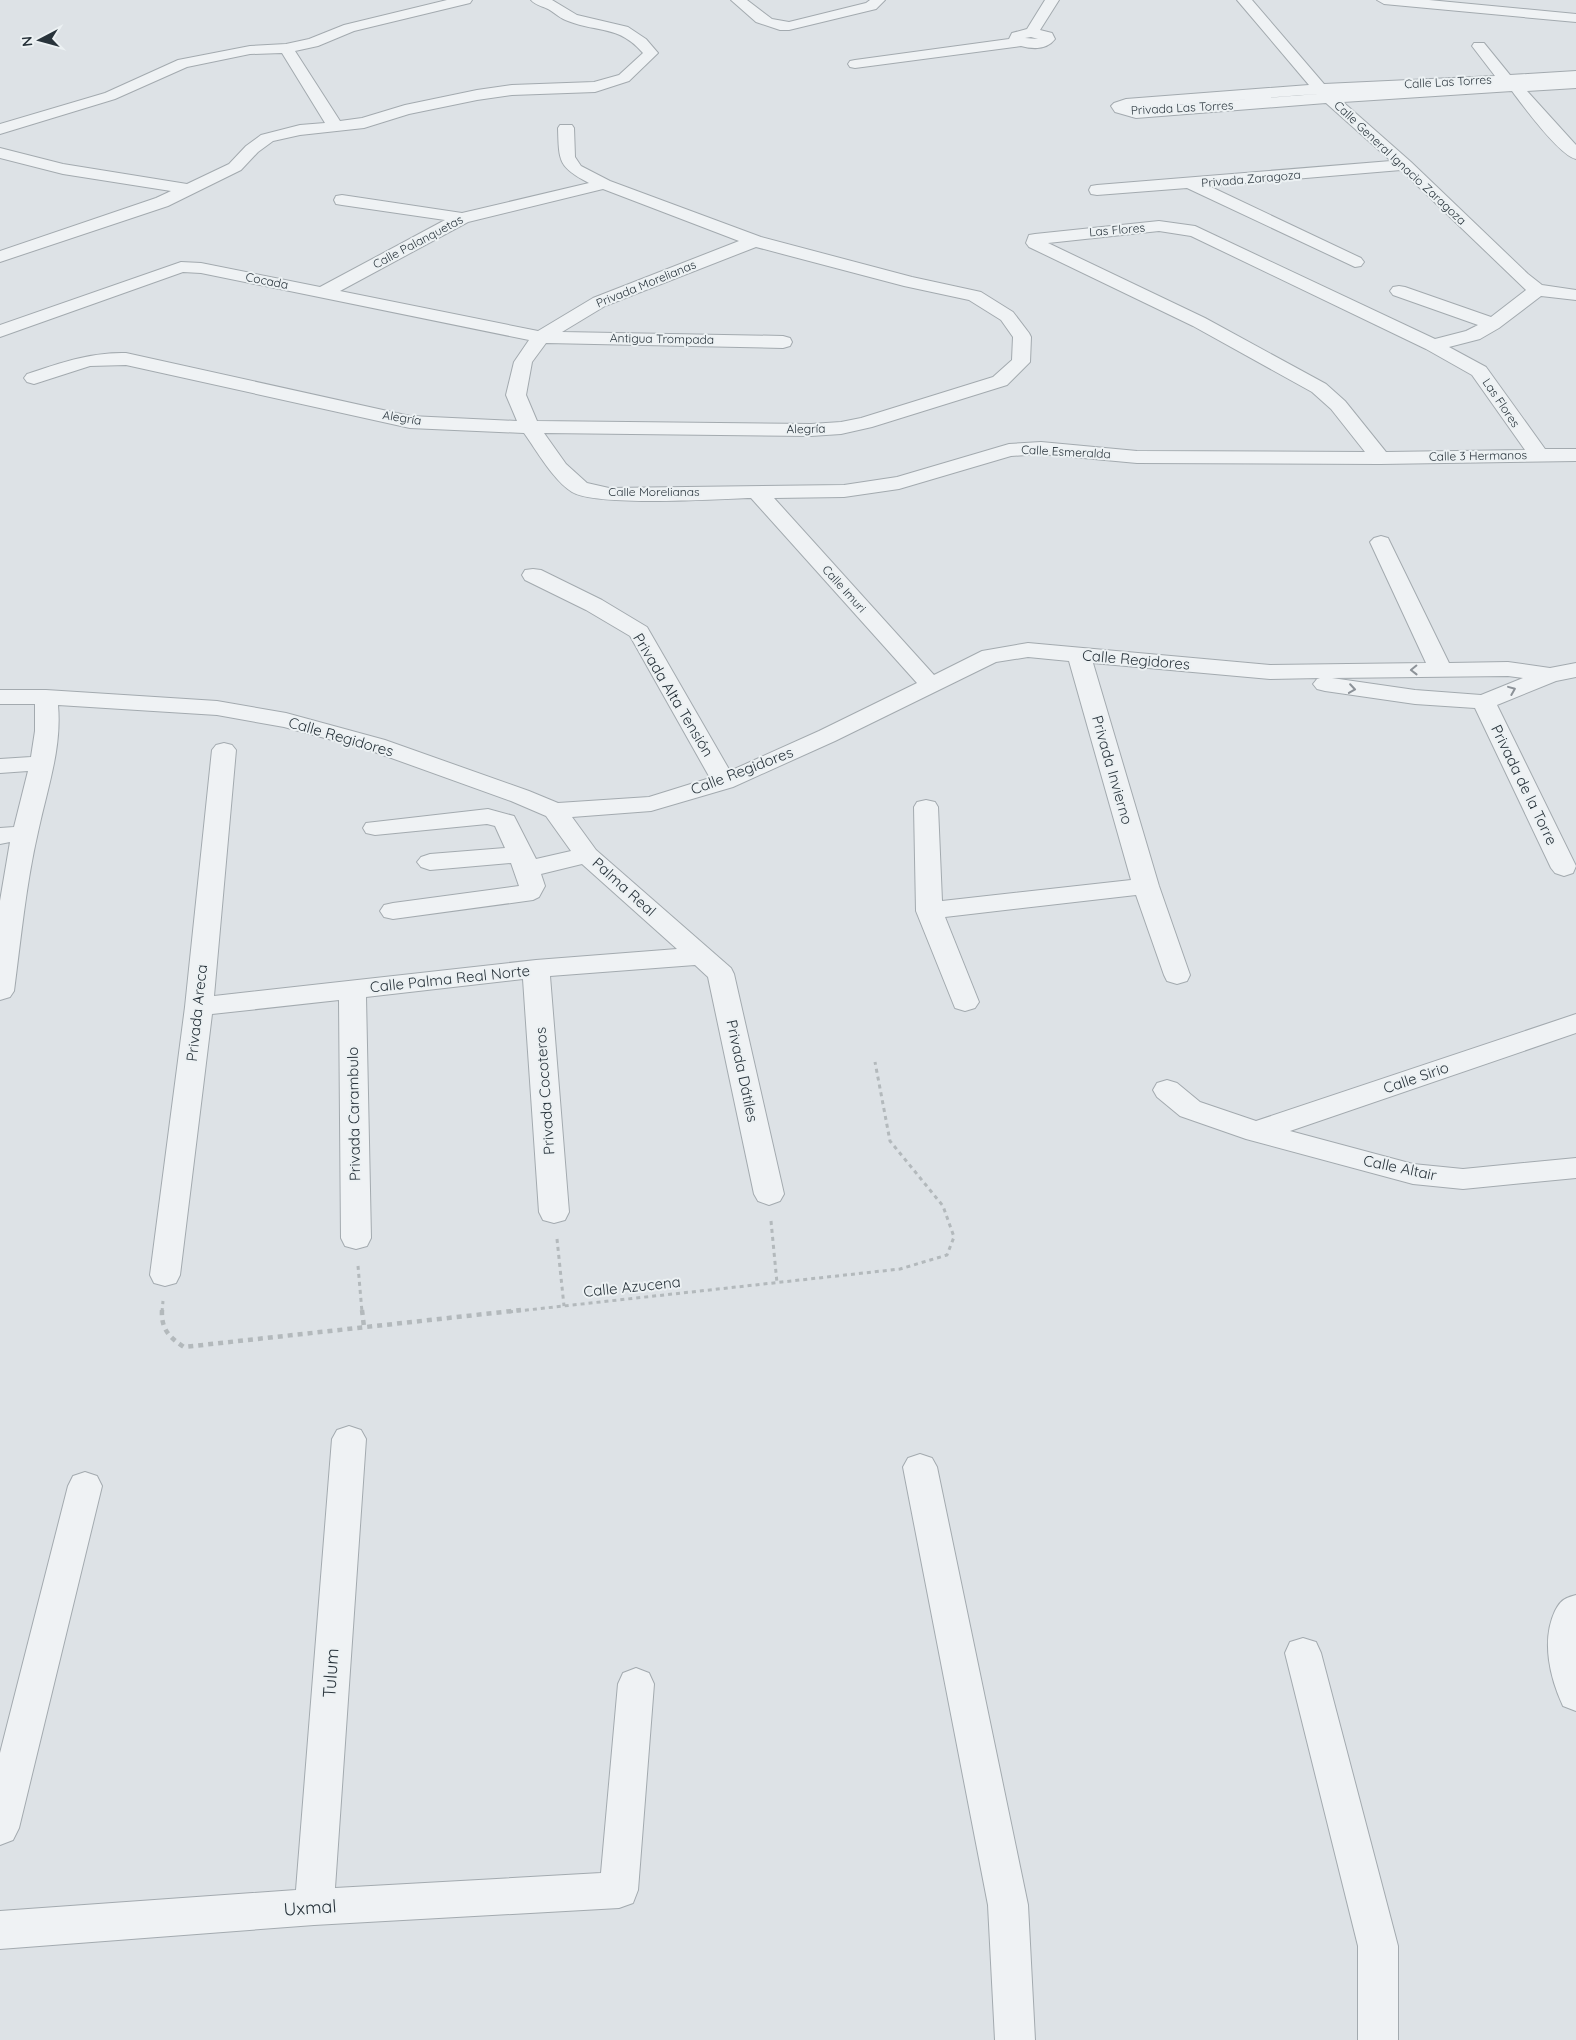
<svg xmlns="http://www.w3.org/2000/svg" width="1576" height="2040" viewBox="0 0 1576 2040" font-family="Quicksand,sans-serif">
	<rect width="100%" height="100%" fill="#dde2e6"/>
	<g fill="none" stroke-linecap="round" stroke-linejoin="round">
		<defs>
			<path id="minor" d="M447 0H472L470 3 354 31 318 46 295 51 340 121 362 118 405 105 477 90 512 85 594 82 619 75 643 53C619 25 599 33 568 21 561 19 555 13 548 9 542 6 535 5 531 0H552L577 15 628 27 646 39 658 53 629 81 595 92 512 95 477 100 409 114 364 128 300 135 273 141 258 152 241 170 168 206 0 262V251L156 198 171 191 63 174 0 158V148L63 164 187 184 229 164 246 146 261 135 300 125 325 123 282 53 250 54 187 67 115 99 0 134V124L105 93 178 60 250 46 286 44 309 39 344 25Z
				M731 0H747L772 19 789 22 866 3 870 0H885L876 9 789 30H780L756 22Z
				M1045 0H1059L1040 30 1052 33 1055 39C1047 50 1032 49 1021 46L855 68 850 67 848 64 850 61 855 60 1009 39 1012 33 1027 29ZM1031 37 1038 39 1025 38Z
				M1237 0H1252L1324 84 1495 76 1472 46 1474 43H1484L1510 75 1576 71V88L1527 91 1576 145V159C1559 155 1524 107 1512 91L1343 102 1411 162 1528 274 1542 285 1576 290V300L1541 296 1499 328 1480 339 1449 347 1486 367 1545 449H1576V461L1380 464 1137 463 1041 454 1011 456 899 489 844 497 774 498 934 675 982 651 1028 643 1270 665 1426 663 1370 542 1374 538 1381 536 1388 538 1449 663 1508 662 1550 668 1576 663V677L1556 681 1497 705 1576 866 1573 873 1564 876 1555 873 1551 868 1475 708 1415 704 1325 691 1317 689 1313 684 1317 679 1320 678 1270 679 1093 663 1159 886 1190 975 1187 981 1177 984 1167 981 1164 975 1136 895 945 917 979 1002 975 1008 965 1011 955 1008 916 911 914 807 917 802 926 800 935 802 938 807 942 901 1131 880 1069 661 1028 657 996 662 835 741 733 787 651 811 572 817 596 850 731 968 734 974 784 1194 780 1201 769 1205 758 1201 754 1194 708 977 695 965 550 976 569 1212 565 1220 554 1223 543 1220 539 1212 523 979 366 997 371 1238 367 1246 356 1249 345 1246 341 1238 339 1000 212 1014 180 1275 176 1283 165 1286 154 1283 150 1275 185 1007 212 750 216 745 224 743 232 745 236 750 214 996 536 960 677 949 582 864 541 874 545 886 539 897 533 900 393 919 384 917 380 911 384 905 393 903 519 886 511 863 430 870 421 867 417 862 421 857 430 854 505 848 495 826 487 824 375 835 366 833 363 828 366 823 488 809 514 816 536 859 571 851 546 816 511 801 369 750 284 727 217 715 58 705C62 749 47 789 38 832 26 884 21 938 14 991L10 997 0 1000V901L10 842 0 844V828L14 827 28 771 0 773V759L31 757 35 731V704H0V690H46L217 701 286 713 385 740 529 791 558 803 649 797 710 778 630 636 586 610 525 580 522 575 525 570 533 569 541 570 602 600 647 627 730 771 819 731 917 683 751 498C717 499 597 507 572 492 553 480 537 451 524 433L410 428 126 365 90 366 34 384 27 382 24 378 27 374C60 363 91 352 126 353L410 416 517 421 506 395 514 362 529 340 201 273 183 272 0 337V325L181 262 201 263 320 287 445 220 342 205 336 204 334 200 336 196 342 195 462 213 589 183C558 167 559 161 558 128L560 125H572L574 128 575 157 581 166 610 181 761 237 912 277 981 292 1013 312 1029 333 1031 337 1030 362 1007 385 872 427 841 434 811 436 544 433 566 464 587 483 609 488 844 485 897 477 1009 444 1041 442 1137 451 1365 452 1331 409 1312 392 1193 326 1029 247 1026 243 1029 235 1035 234 1159 221 1195 226 1435 339 1466 331 1478 325 1393 295 1390 291 1393 287 1399 286 1405 287 1491 317 1526 290 1401 170 1209 186 1361 258 1364 262 1361 266 1355 267 1187 188 1097 195 1091 194 1089 190 1091 186 1097 185 1391 161 1326 103 1136 118 1115 112 1111 106 1114 103 1126 99 1309 85ZM1317 94 1136 108H1134L1316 94ZM603 189 739 241 593 298 538 331 340 291 468 222ZM1159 231 1191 236 1426 349 1472 375 1525 450 1386 452 1345 401 1326 384 1205 318 1048 243ZM756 247 904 286 969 300 1001 320 1013 337 1012 360 993 377 861 418 841 422 811 424 537 421 526 395 532 362 546 343 783 348 790 346 792 342 790 338 783 336 562 332 605 306ZM1508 676 1523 678 1481 695 1415 690 1332 678Z
				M1377 0H1429L1576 14V22L1384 4Z
				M1576 1014V1033L1290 1131 1413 1164 1463 1169 1576 1158V1178L1463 1189 1413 1184 1246 1139 1180 1116 1157 1097 1153 1090 1157 1083 1167 1080 1177 1083 1200 1102 1256 1121Z
				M349 1426 361 1430 366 1439 335 1888 601 1873 618 1684 623 1673 636 1668 649 1673 654 1684 638 1890 633 1903 619 1908 314 1925 0 1949V1911L296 1890 332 1439 337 1430Z
				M920 1454 932 1458 937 1467 1028 1905 1035 2040H995L988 1905 903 1467 908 1458Z
				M85 1472 97 1476 102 1486 19 1828 13 1840 0 1845V1753L68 1486 73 1476Z
				M1576 1595V1711L1563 1706C1550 1678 1541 1641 1555 1611 1557 1607 1561 1601 1565 1599 1568 1597 1573 1596 1576 1595Z
				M1303 1638 1316 1642 1321 1653 1398 1946V2040H1358V1946L1285 1653 1290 1642Z"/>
		</defs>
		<use href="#minor" stroke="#a3aaaf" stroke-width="2"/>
		<path stroke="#b3b9bc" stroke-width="3" stroke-dasharray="4 4" stroke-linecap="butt" d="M771 1221 777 1283
			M557 1239 564 1306
			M358 1266 362 1312
			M162 1312 163 1301
			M509 1312 900 1269 947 1255 954 1237 943 1206 890 1141 875 1062"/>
		<path stroke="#b3b9bc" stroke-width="4.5" stroke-dasharray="5 5" stroke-linecap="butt" d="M162 1310C161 1329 169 1337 184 1347L521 1310
			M362 1310 364 1327"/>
		<use href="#minor" fill="#eff2f4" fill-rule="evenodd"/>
	</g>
	<defs><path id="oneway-chevron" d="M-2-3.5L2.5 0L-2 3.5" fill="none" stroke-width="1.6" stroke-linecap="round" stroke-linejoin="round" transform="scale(1.25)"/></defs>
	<g stroke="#8c9298">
		<use href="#oneway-chevron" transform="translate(1414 670) rotate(179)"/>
		<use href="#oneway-chevron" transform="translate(1352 689) rotate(8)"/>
		<use href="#oneway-chevron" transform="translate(1512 690) rotate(-22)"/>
	</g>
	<g text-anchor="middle" stroke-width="4" stroke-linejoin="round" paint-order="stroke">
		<g font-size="12" fill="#28333b" stroke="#ecf1f3">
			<text transform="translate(1448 82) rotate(-3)" y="4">Calle Las Torres</text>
			<text transform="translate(1182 108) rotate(-3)" y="4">Privada Las Torres</text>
			<text transform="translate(1400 163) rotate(43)" y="4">Calle General Ignacio Zaragoza</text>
			<text transform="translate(1251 179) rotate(-5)" y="4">Privada Zaragoza</text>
			<text transform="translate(1117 230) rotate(-5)" y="4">Las Flores</text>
			<text transform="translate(418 242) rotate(-28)" y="4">Calle Palanquetas</text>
			<text transform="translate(267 281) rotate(11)" y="4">Cocada</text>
			<text transform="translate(646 284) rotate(-22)" y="4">Privada Morelianas</text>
			<text transform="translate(662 339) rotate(1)" y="4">Antigua Trompada</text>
			<text transform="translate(1501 403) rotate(56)" y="4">Las Flores</text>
			<text transform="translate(402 418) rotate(9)" y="4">Alegría</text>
			<text transform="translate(806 429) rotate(-1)" y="4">Alegría</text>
			<text transform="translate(1066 452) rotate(3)" y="4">Calle Esmeralda</text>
			<text transform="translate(1478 456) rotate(-1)" y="4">Calle 3 Hermanos</text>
			<text x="654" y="496">Calle Morelianas</text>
			<text transform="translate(844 589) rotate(48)" y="4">Calle Imuri</text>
		</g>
		<g font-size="15" fill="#28333b" stroke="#ecf1f3">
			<text transform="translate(1136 660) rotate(5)" y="5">Calle Regidores</text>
			<text transform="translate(673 695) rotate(59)" y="5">Privada Alta Tensión</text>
			<text transform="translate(341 737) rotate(16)" y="5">Calle Regidores</text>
			<text transform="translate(1112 770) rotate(74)" y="5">Privada Invierno</text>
			<text transform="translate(742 771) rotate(-21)" y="5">Calle Regidores</text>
			<text transform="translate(1524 785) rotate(64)" y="5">Privada de la Torre</text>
			<text transform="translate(624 887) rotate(42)" y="5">Palma Real</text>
			<text transform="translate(450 979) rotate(-6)" y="5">Calle Palma Real Norte</text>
			<text transform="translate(197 1013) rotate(-84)" y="5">Privada Areca</text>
			<text transform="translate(742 1071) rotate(78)" y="5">Privada Dátiles</text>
			<text transform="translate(1416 1078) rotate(-19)" y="5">Calle Sirio</text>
			<text transform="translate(545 1091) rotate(-94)" y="5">Privada Cocoteros</text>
			<text transform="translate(354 1114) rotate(-91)" y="5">Privada Carambulo</text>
			<text transform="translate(1400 1168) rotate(12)" y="5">Calle Altair</text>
			<text transform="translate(632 1287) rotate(-6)" y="5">Calle Azucena</text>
		</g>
		<g font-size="18" fill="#28333b" stroke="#ecf1f3">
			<text transform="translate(331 1673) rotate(-86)" y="6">Tulum</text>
			<text transform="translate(310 1908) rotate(-4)" y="6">Uxmal</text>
		</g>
	</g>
	<g transform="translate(40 40) rotate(264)" stroke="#ecf1f3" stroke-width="4" paint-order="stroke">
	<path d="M0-4L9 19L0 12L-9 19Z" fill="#28333b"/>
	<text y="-8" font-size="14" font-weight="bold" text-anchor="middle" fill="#28333b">N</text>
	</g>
</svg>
